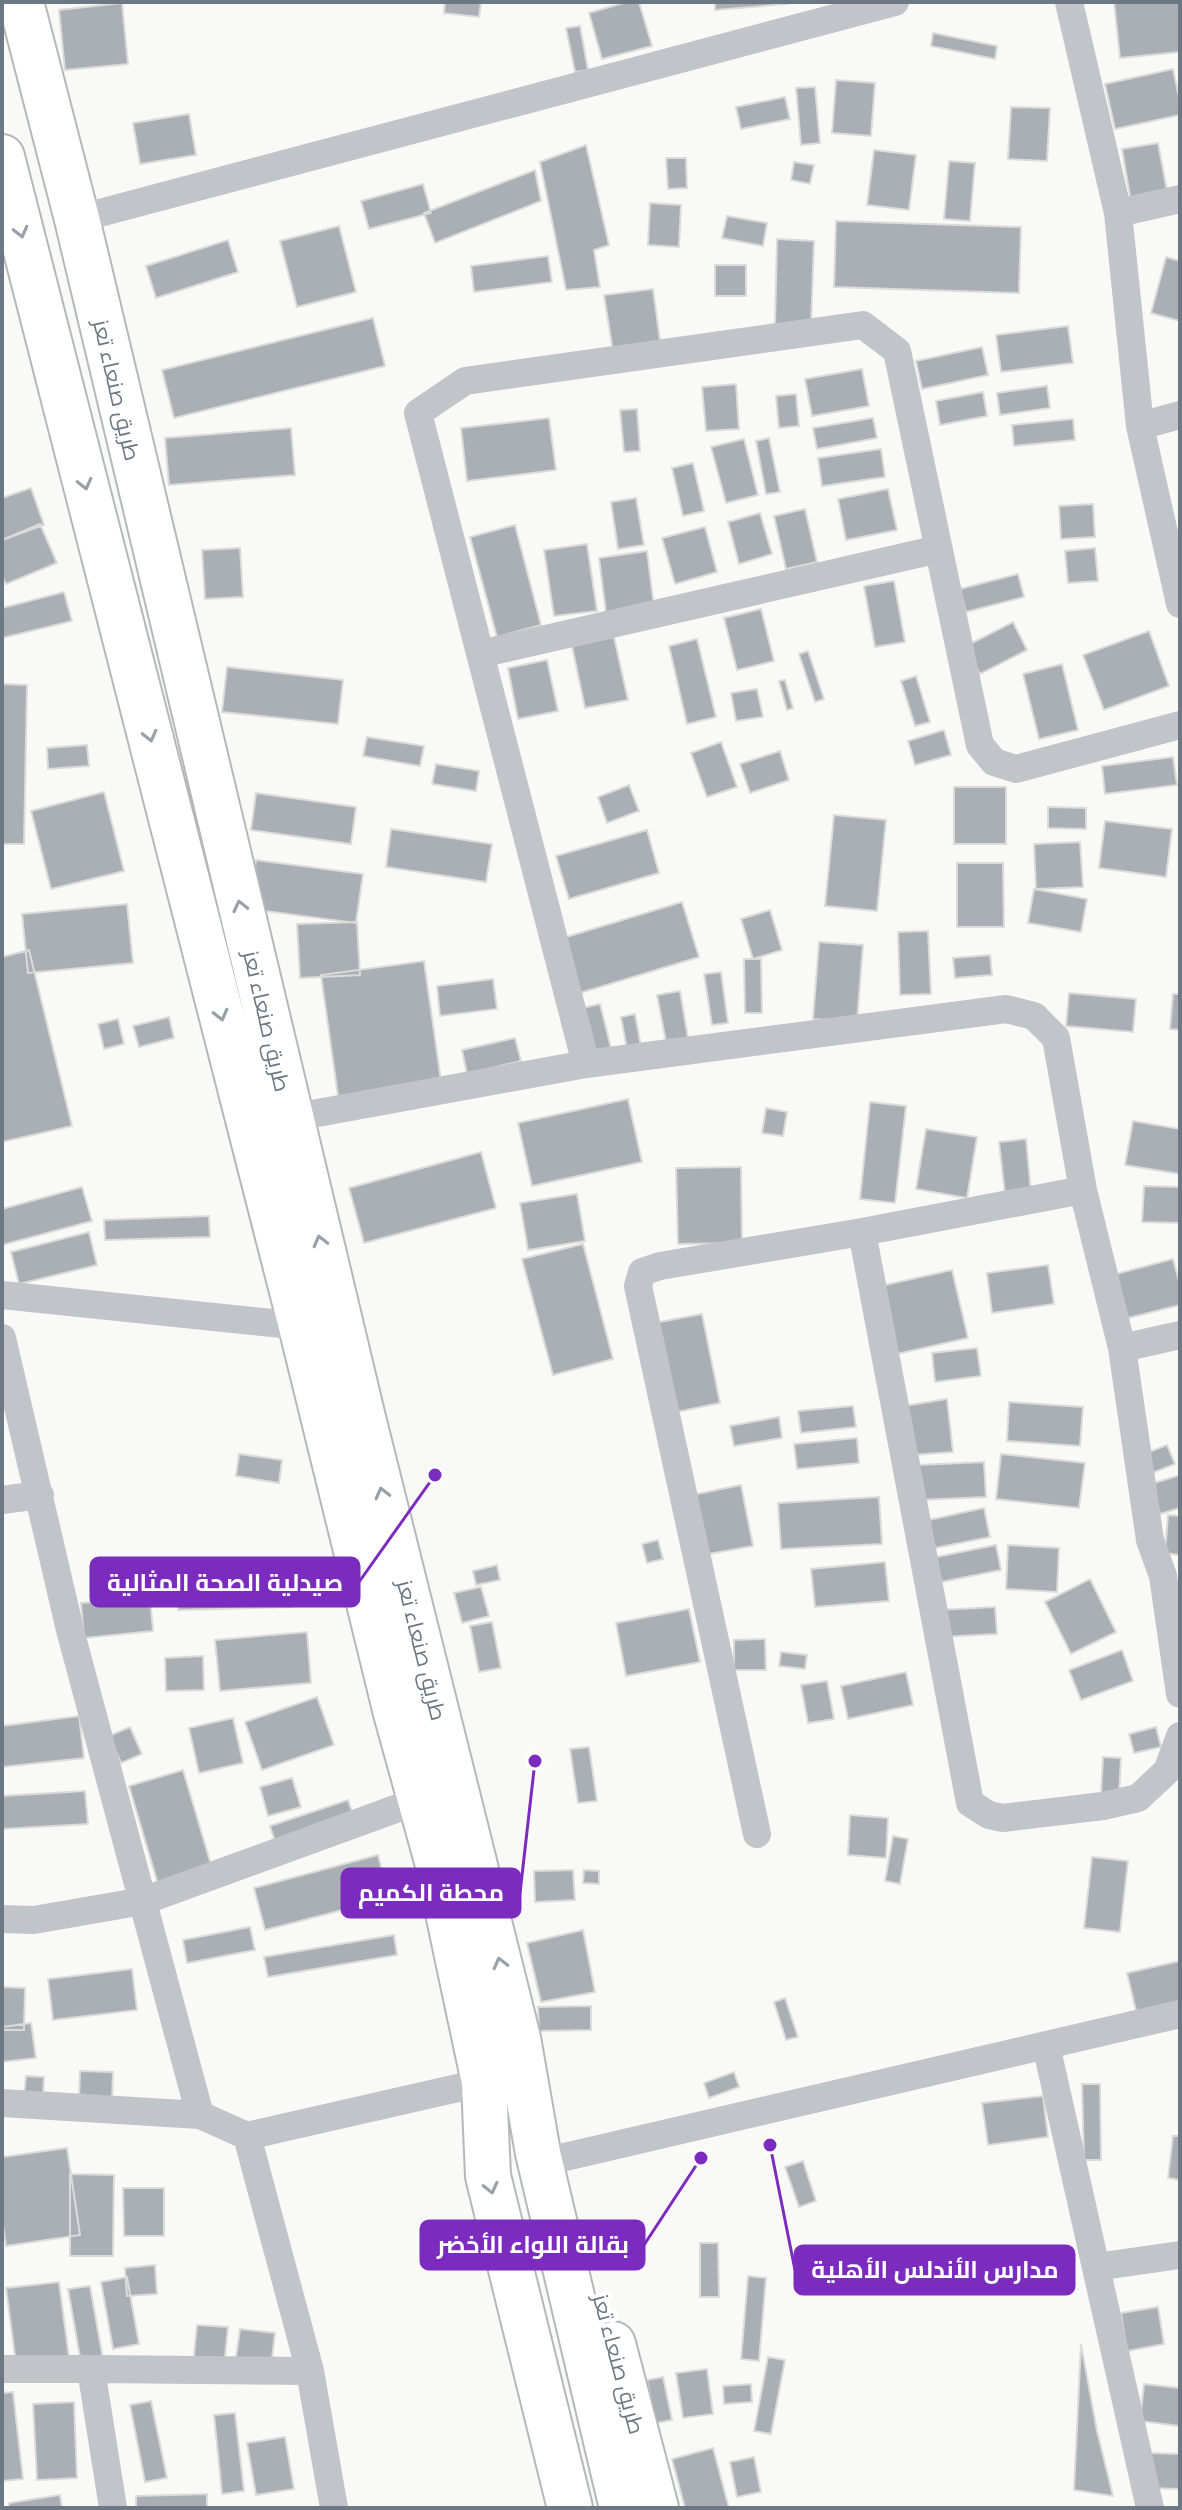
<svg xmlns="http://www.w3.org/2000/svg" width="1182" height="2510" viewBox="0 0 1182 2510" font-family="'IBM Plex Sans',Cairo,sans-serif">
	<rect width="100%" height="100%" fill="#f9f9f7"/>
	<path fill="#a9afb5" stroke="#dbdbd9" stroke-width="2" d="M445 2H481L479 17 444 13Z
		M627 2H639L652 46 602 59 589 13Z
		M715 2H786L787 4 715 10Z
		M1114 2H1180V52L1120 58Z
		M122 3 128 64 65 70 59 10Z
		M580 26 588 70 575 72 566 28Z
		M933 33 997 46 995 59 931 46Z
		M1173 69 1180 102V115L1115 129 1105 84Z
		M836 80 875 83 871 136 832 133Z
		M815 87 820 143 801 145 796 88Z
		M785 97 790 119 741 129 736 107Z
		M1011 107 1050 108 1047 161 1008 159Z
		M189 114 196 155 140 164 133 123Z
		M1158 143 1168 196 1131 202 1122 149Z
		M586 145 609 245 594 250 600 287 566 290 540 162Z
		M874 150 916 155 909 210 867 205Z
		M666 158H686L687 188 668 189Z
		M949 161 975 163 970 221 944 219Z
		M794 162 814 165 810 184 791 180Z
		M535 170 541 201 435 243 424 213Z
		M423 184 431 213 369 229 361 201Z
		M650 203 681 205 679 247 648 245Z
		M727 216 767 223 763 246 722 238Z
		M836 221 1021 227 1019 293 834 287Z
		M339 226 356 292 297 307 280 241Z
		M777 239 814 241 811 327 775 326Z
		M228 240 238 272 156 298 146 266Z
		M548 256 552 282 474 292 471 266Z
		M1166 257 1180 261V321L1151 313Z
		M715 265H746V296H715Z
		M653 289 661 348 614 358 604 295Z
		M373 318 385 366 174 418 162 370Z
		M1068 326 1073 363 1001 372 996 335Z
		M982 347 988 375 922 389 916 361Z
		M862 369 869 406 812 416 805 379Z
		M736 384 739 429 706 431 702 387Z
		M1047 386 1050 408 1000 415 997 393Z
		M983 392 987 416 940 425 936 401Z
		M796 394 799 426 779 428 776 396Z
		M637 409 640 451 624 452 620 410Z
		M549 418 556 470 467 481 461 428Z
		M873 418 877 438 817 449 813 428Z
		M1073 419 1075 440 1014 446 1012 425Z
		M291 428 295 475 169 485 165 438Z
		M769 438 780 492 766 494 756 441Z
		M744 439 758 495 726 503 711 447Z
		M881 449 885 477 822 486 818 458Z
		M693 463 704 511 683 516 672 468Z
		M31 488 44 525 2 540V498Z
		M888 489 897 530 846 540 838 499Z
		M636 498 644 545 618 549 611 502Z
		M1093 504 1095 537 1061 539 1059 506Z
		M805 509 817 562 786 569 774 516Z
		M760 513 772 554 739 564 728 522Z
		M40 524 57 563 6 584 2 576V540Z
		M515 525 541 625 497 637 470 537Z
		M705 527 717 572 675 584 662 538Z
		M587 544 597 611 554 616 544 550Z
		M240 548 243 597 205 599 202 550Z
		M1095 548 1098 581 1068 583 1065 551Z
		M647 551 654 607 606 613 599 558Z
		M1018 574 1024 597 966 612 960 589Z
		M894 581 905 642 875 647 864 586Z
		M64 592 72 621 2 638V608Z
		M761 609 774 661 737 670 724 618Z
		M1013 622 1027 650 980 674 966 646Z
		M1149 631 1169 686 1104 710 1083 655Z
		M614 637 628 700 585 708 572 646Z
		M697 639 716 717 687 724 669 646Z
		M808 651 824 699 815 702 799 654Z
		M547 660 558 711 518 719 508 668Z
		M1062 664 1078 730 1039 739 1023 674Z
		M227 667 343 680 338 724 222 712Z
		M916 676 930 722 915 726 901 681Z
		M785 680 793 708 787 710 779 681Z
		M2 684 27 685 24 844H2Z
		M757 689 763 717 736 721 731 693Z
		M944 730 951 755 915 765 908 741Z
		M367 737 424 746 420 766 363 756Z
		M721 742 737 787 707 797 691 753Z
		M87 745 89 766 48 769 47 748Z
		M780 751 789 780 750 793 740 764Z
		M1173 757 1177 785 1105 794 1102 766Z
		M436 764 479 771 476 791 432 784Z
		M629 785 639 811 607 823 598 797Z
		M954 787H1006V844H954Z
		M104 792 124 871 51 889 31 811Z
		M256 793 356 807 351 844 251 830Z
		M1048 807 1086 808V829L1048 828Z
		M834 815 886 820 877 911 825 906Z
		M1105 821 1172 829 1166 877 1099 868Z
		M391 829 492 844 486 882 386 867Z
		M647 830 659 873 569 899 556 856Z
		M1080 842 1083 887 1036 889 1034 844Z
		M256 860 363 874 356 923 250 909Z
		M957 863H1003L1004 927H957Z
		M1034 889 1087 899 1081 932 1028 923Z
		M682 902 699 957 580 993 563 938Z
		M127 904 133 963 28 973 22 914Z
		M770 910 782 950 753 959 741 919Z
		M357 922 360 975 300 978 297 924Z
		M928 931 931 994 900 995 898 932Z
		M819 942 863 945 857 1022 813 1019Z
		M29 950 72 1126 2 1142V957Z
		M990 955 992 975 955 978 953 958Z
		M744 959H761L762 1013H745Z
		M424 961 443 1095 340 1110 321 975Z
		M721 972 728 1023 712 1025 704 974Z
		M493 979 497 1009 440 1016 437 986Z
		M680 991 688 1038 666 1042 657 995Z
		M1069 993 1136 999 1133 1032 1066 1026Z
		M1173 994H1180V1030L1170 1029Z
		M600 1004 612 1052 590 1058 578 1009Z
		M635 1014 642 1052 628 1055 621 1017Z
		M169 1017 174 1038 139 1047 133 1026Z
		M118 1019 124 1044 104 1049 98 1024Z
		M515 1038 521 1061 467 1074 462 1050Z
		M628 1099 642 1162 532 1186 518 1123Z
		M870 1102 906 1106 895 1203 860 1199Z
		M766 1108 787 1112 783 1136 762 1133Z
		M1133 1121 1180 1129V1174L1125 1165Z
		M926 1129 977 1137 967 1198 916 1189Z
		M1026 1139 1031 1192 1005 1194 999 1142Z
		M481 1152 496 1208 364 1243 349 1188Z
		M741 1167 742 1243 678 1244 676 1168Z
		M1144 1186 1180 1187V1223L1142 1222Z
		M82 1187 92 1221 2 1245V1209Z
		M577 1194 585 1241 528 1250 520 1203Z
		M209 1216 210 1237 105 1240 104 1220Z
		M89 1232 97 1265 19 1284 11 1252Z
		M583 1244 613 1359 553 1375 522 1259Z
		M1173 1259 1180 1285V1305L1128 1318 1116 1274Z
		M1048 1265 1054 1304 992 1313 987 1273Z
		M952 1270 968 1338 892 1355 876 1287Z
		M702 1314 720 1403 667 1414 649 1324Z
		M977 1348 981 1376 935 1382 932 1353Z
		M947 1399 953 1452 912 1455 898 1407Z
		M1009 1402 1083 1407 1080 1446 1007 1441Z
		M853 1406 856 1427 801 1433 798 1411Z
		M779 1417 782 1438 734 1446 730 1426Z
		M857 1438 859 1463 797 1469 794 1444Z
		M1167 1445 1175 1464 1152 1473 1144 1454Z
		M239 1454 282 1460 279 1483 236 1476Z
		M1001 1454 1085 1463 1079 1508 996 1499Z
		M984 1462 986 1497 919 1500 918 1465Z
		M1180 1475V1508L1160 1514 1151 1484Z
		M741 1485 753 1546 703 1555 692 1495Z
		M879 1497 882 1544 781 1549 778 1503Z
		M984 1508 990 1537 925 1550 919 1522Z
		M1168 1515 1180 1516V1555L1165 1553Z
		M658 1540 663 1559 647 1563 642 1544Z
		M996 1545 1001 1570 941 1582 936 1557Z
		M1008 1545 1059 1548 1057 1592 1006 1589Z
		M885 1562 889 1601 815 1607 811 1569Z
		M497 1565 500 1580 476 1585 473 1571Z
		M291 1577 292 1607 178 1610 177 1580Z
		M1090 1579 1116 1632 1071 1654 1045 1602Z
		M481 1587 489 1616 462 1623 454 1593Z
		M150 1597 153 1631 84 1638 81 1603Z
		M995 1607 997 1634 940 1637 939 1610Z
		M689 1609 700 1662 626 1676 616 1623Z
		M492 1622 501 1668 479 1672 470 1626Z
		M307 1632 311 1683 220 1691 215 1640Z
		M765 1639 766 1670H734V1640Z
		M1122 1650 1133 1681 1081 1700 1069 1670Z
		M781 1652 807 1655 805 1669 779 1666Z
		M203 1656 204 1690 166 1691 165 1658Z
		M906 1672 913 1705 848 1719 841 1686Z
		M827 1681 834 1719 808 1723 801 1685Z
		M317 1697 334 1745 262 1770 245 1722Z
		M79 1716 84 1758 2 1767V1726Z
		M233 1718 243 1763 199 1773 189 1728Z
		M130 1727 142 1754 121 1763 109 1736Z
		M1156 1727 1161 1747 1134 1753 1129 1734Z
		M589 1747 597 1801 578 1803 570 1749Z
		M1103 1757 1121 1758 1119 1795 1101 1794Z
		M183 1770 212 1868 158 1884 129 1786Z
		M292 1778 301 1807 268 1816 260 1787Z
		M85 1791 88 1824 2 1829V1796Z
		M348 1800 355 1821 277 1847 270 1826Z
		M850 1815 888 1818 886 1858 848 1855Z
		M893 1836 908 1839 900 1884 885 1881Z
		M378 1855 389 1898 265 1930 254 1888Z
		M1092 1857 1128 1861 1120 1932 1084 1928Z
		M573 1870 575 1900 535 1902 534 1871Z
		M584 1870 599 1871V1884L583 1883Z
		M250 1927 255 1950 187 1963 183 1940Z
		M583 1930 595 1992 541 2002 527 1943Z
		M394 1935 397 1955 268 1977 264 1957Z
		M1180 1961V2005L1137 2015 1127 1973Z
		M132 1969 137 2010 53 2020 48 1979Z
		M2 1987 25 1988 24 2030H2Z
		M785 1998 798 2037 786 2040 774 2002Z
		M591 2006V2030L539 2031 538 2007Z
		M31 2023 36 2058 2 2062V2027Z
		M80 2071 113 2072 112 2101H79Z
		M734 2072 739 2087 709 2098 704 2083Z
		M26 2076 44 2077 43 2097 24 2096Z
		M1082 2084H1100L1101 2160H1084Z
		M1043 2096 1048 2137 988 2145 982 2103Z
		M1173 2136H1180V2180L1168 2178Z
		M67 2148 80 2235 6 2246 2 2217V2157Z
		M803 2161 816 2201 799 2207 785 2167Z
		M70 2174 114 2175 113 2256H70Z
		M123 2188H164V2236H124Z
		M700 2243H718L719 2297H700Z
		M155 2265 157 2294 127 2296 125 2268Z
		M748 2276 766 2278 759 2361 741 2359Z
		M127 2277 139 2344 113 2349 101 2282Z
		M59 2282 69 2357 16 2364 6 2288Z
		M90 2286 103 2359 81 2363 68 2289Z
		M1158 2307 1164 2344 1127 2351 1121 2313Z
		M197 2325 228 2327 224 2367 193 2364Z
		M240 2329 275 2333 270 2376 234 2371Z
		M1081 2344 1097 2431 1113 2496 1074 2490Z
		M768 2357 785 2360 771 2434 754 2431Z
		M707 2369 713 2414 683 2418 676 2373Z
		M663 2377 672 2420 656 2423 647 2380Z
		M751 2384 752 2402 724 2404 723 2386Z
		M1144 2384 1180 2388V2426L1140 2421Z
		M13 2392 23 2479 2 2481V2393Z
		M151 2401 167 2478 145 2482 130 2405Z
		M74 2402 77 2478 37 2480 33 2404Z
		M235 2413 244 2491 222 2494 214 2415Z
		M285 2437 294 2489 256 2495 247 2443Z
		M713 2448 729 2508H685L672 2459Z
		M1151 2453 1180 2454V2489L1150 2488Z
		M754 2457 761 2492 737 2497 730 2462Z
		M207 2494V2508H136V2496Z
		M60 2495 62 2508H9V2503Z"/>
	<g fill="none" stroke-linecap="round" stroke-linejoin="round">
		<defs>
			<path id="trunk" d="M21 2 77 219 363 1418 518 2038 538 2153 622 2508
				M2 157 301 1326 396 1713 437 1861 484 2082 488 2176 570 2508
				M613 2344 656 2508"/>
		</defs>
		<use href="#trunk" stroke="#b5b8bb" stroke-width="48"/>
		<path stroke="#c1c4c8" stroke-width="28" d="M1069 2 1118 213 1140 426 1180 604
			M1118 213 1180 199
			M77 219 895 2
			M1140 426 1180 415
			M480 654 939 549
			M586 1064 418 413 465 381 863 325 897 351 980 745 994 762 1016 769 1180 725
			M290 1118 586 1064 1006 1009 1034 1016 1056 1038 1083 1190 1122 1348 1150 1540 1163 1576 1180 1694
			M862 1232 970 1803 989 1815 1003 1818 1103 1806 1138 1798 1167 1771 1180 1736
			M2 1295 301 1326
			M2 1338 70 1630 200 2115
			M1122 1348 1180 1335
			M2 1500 40 1495
			M757 1834 638 1286 642 1272 660 1266 862 1232 1083 1190
			M2 1919 34 1920 143 1901 420 1800
			M1046 2045 1150 2508
			M2 2103 200 2115 247 2136 484 2082
			M565 2157 1180 2014
			M1096 2267 1180 2255
			M2 2369H91L113 2508
			M91 2369 310 2371 247 2136
			M310 2371 334 2508"/>
		<use href="#trunk" stroke="#fff" stroke-width="44"/>
	</g>
	<defs><path id="oneway-chevron" d="M-2-3.5L2.5 0L-2 3.5" fill="none" stroke-width="1.6" stroke-linecap="round" stroke-linejoin="round" transform="scale(2)"/></defs>
	<g stroke="#98a0a9">
		<use href="#oneway-chevron" transform="translate(21 232) rotate(76)"/>
		<use href="#oneway-chevron" transform="translate(85 484) rotate(76)"/>
		<use href="#oneway-chevron" transform="translate(150 736) rotate(76)"/>
		<use href="#oneway-chevron" transform="translate(240 906) rotate(-103)"/>
		<use href="#oneway-chevron" transform="translate(221 1015) rotate(76)"/>
		<use href="#oneway-chevron" transform="translate(320 1241) rotate(-104)"/>
		<use href="#oneway-chevron" transform="translate(382 1493) rotate(-104)"/>
		<use href="#oneway-chevron" transform="translate(500 1963) rotate(-104)"/>
		<use href="#oneway-chevron" transform="translate(491 2188) rotate(77)"/>
	</g>
	<g text-anchor="middle" stroke-width="8" stroke-linejoin="round" paint-order="stroke">
		<g font-size="22" fill="#6c7884" stroke="#fff">
			<text transform="translate(117 390) rotate(77)" y="8">طريق صنعاء تعز</text>
			<text transform="translate(267 1021) rotate(77)" y="8">طريق صنعاء تعز</text>
			<text transform="translate(422 1650) rotate(76)" y="8">طريق صنعاء تعز</text>
			<text transform="translate(619 2364) rotate(75)" y="8">طريق صنعاء تعز</text>
		</g>
	</g>
	<path fill="none" stroke="#7b2cbf" stroke-width="3" d="M435 1475L359 1582M535 1761L520 1893M701 2158L644 2245M770 2145L795 2270"/>
	<g fill="#7b2cbf" stroke="#fff" stroke-width="3">
		<circle cx="435" cy="1475" r="8"/>
		<circle cx="535" cy="1761" r="8"/>
		<circle cx="701" cy="2158" r="8"/>
		<circle cx="770" cy="2145" r="8"/>
	</g>
	<g fill="#7b2cbf" stroke="#7b2cbf" stroke-width="3">
		<rect x="91" y="1558" width="268" height="48" rx="8"/>
		<rect x="342" y="1869" width="178" height="48" rx="8"/>
		<rect x="421" y="2221" width="223" height="48" rx="8"/>
		<rect x="795" y="2246" width="279" height="48" rx="8"/>
	</g>
	<g font-size="24" text-anchor="middle" font-weight="bold" fill="#fff">
		<text x="225" y="1591">صيدلية الصحة المثالية</text>
		<text x="431" y="1901">محطة الكميم</text>
		<text x="533" y="2253">بقالة اللواء الأخضر</text>
		<text x="935" y="2278">مدارس الأندلس الأهلية</text>
	</g>
	<rect width="1182" height="2510" fill="none" stroke="#6c7884" stroke-width="8"/>
</svg>
